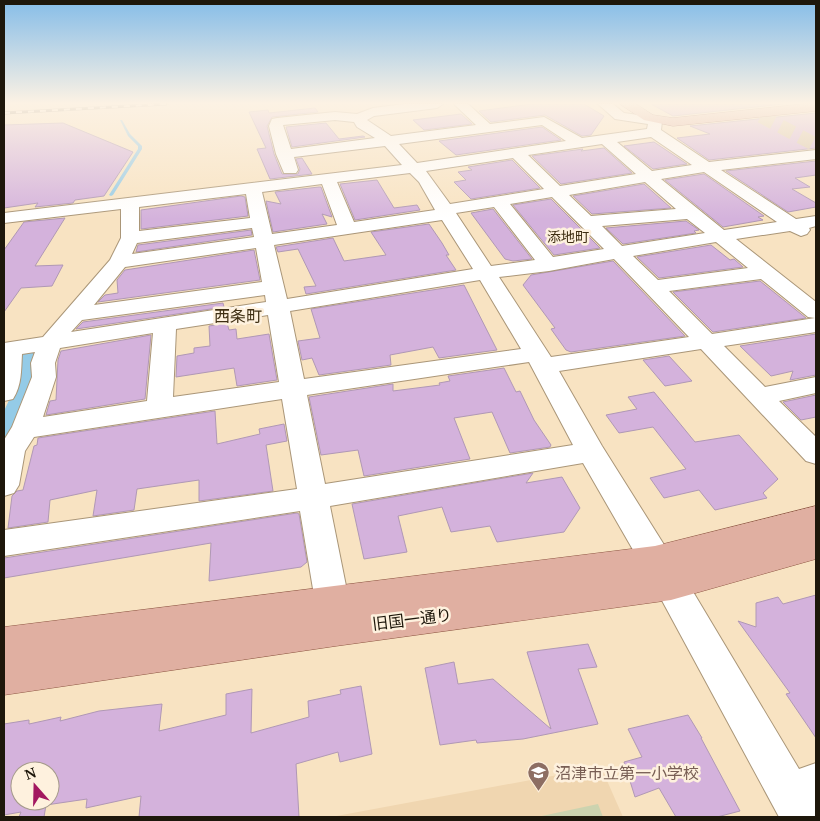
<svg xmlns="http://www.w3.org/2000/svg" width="820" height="821" viewBox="0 0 820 821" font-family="'Noto Serif','Noto Sans JP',serif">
	<rect width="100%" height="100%" fill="#f8e3c2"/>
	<path fill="#f0d6b0" d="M601 767 623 817H331Z"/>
	<path fill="#ccd3af" d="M598 804 603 817H537Z"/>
	<path fill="#94cbe7" d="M34 351V365L39 378 4 443V411L16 385 18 354Z"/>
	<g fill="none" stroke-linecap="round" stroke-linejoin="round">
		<path fill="#94cbe7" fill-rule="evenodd" d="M120 120H122L130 134 142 146V149L113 195 111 196 109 195 138 149V146L128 136Z"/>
	</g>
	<path fill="#d4b2dc" stroke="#b098b5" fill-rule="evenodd" d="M532 104H584L604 116 591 135 582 136 545 115 491 122 479 111Z
		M651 104H783L673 116Z
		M315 108 318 112 272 117 267 126 274 154 282 174H298L300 169 296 159 302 158 312 174 270 179 257 149 266 148 249 112 268 110 269 113Z
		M816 113V148L709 160 677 138 710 134 690 126Z
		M461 114 472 124 424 130 413 120Z
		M63 123 133 152 104 196 75 200 73 203 35 207 38 203 4 208V125Z
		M326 123 339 139 363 136 365 137 292 147 286 127Z
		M542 127 561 140 456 155 439 141Z
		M654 142 687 164 653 169 624 146Z
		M604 148 632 173 561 184 532 156 583 149 581 151Z
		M512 160 540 188 471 199 454 182 466 180 458 172 472 170 468 167Z
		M816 161V175L795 178 810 187 792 189 816 203V207L788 212 726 171Z
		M704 174 764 216 758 217 763 220 723 227 665 180Z
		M377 180 394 208 417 205 420 210 355 220 340 184Z
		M644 184 671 208 592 214 573 196Z
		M319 187H321L332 217 322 214 327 224 273 232 266 201 281 204 275 192Z
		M241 196 245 197 248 216 141 229V210Z
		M551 199 600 248 554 255 513 205Z
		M493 209 532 259 513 261 505 259 471 213Z
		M65 218 35 266 63 265 52 286 21 288 4 312V250L24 222Z
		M686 221 699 230 694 231 696 233 623 244 606 228Z
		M429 224 442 243 449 255H446L456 270 306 294 304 287 316 286 298 249 278 252 276 247 333 238 344 261 386 255 371 232Z
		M251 230 252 235 136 252 138 245Z
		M711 245 730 260 734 259 743 267 659 278 637 257Z
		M254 250 260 280 98 302 105 295 118 293 117 280 125 270Z
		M613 261 685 336 571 352 566 350 551 329 555 328 523 285 531 275Z
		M760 281 806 318 713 332 673 292Z
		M464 285 497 350 439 358 433 347 390 355 391 365 319 375 312 358 302 360 298 341 320 338 311 309Z
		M223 303 224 307 76 329 83 322Z
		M227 323 229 330 236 329 237 339 269 334 277 380 237 386 234 368 176 377 177 356 194 353V348L210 346 209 326Z
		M816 334V375L790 380 793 371 771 376 740 346Z
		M151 335 145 399 46 415 50 401 56 400 58 360 61 351Z
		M669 356 692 381 665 386 643 360Z
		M504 368 516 392 520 391 534 420 551 445 550 447 510 453 492 412 454 418 470 459 364 476 358 450 321 455 309 397 393 384V391L440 385 439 383 450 381 448 376Z
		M654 392 695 442 739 435 778 479 763 493 767 498 715 510 699 490 664 498 650 478 686 469 653 427 619 433 606 415 637 409 628 397Z
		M816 395V417L801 420 783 402Z
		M215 411 217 444 260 434 259 429 284 424 287 441 266 445 273 491 199 501V480L137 489 134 510 93 516 97 490 50 500 48 522 8 528 12 496 17 491 23 490 34 446 37 445 38 438Z
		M533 473 526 483 562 477 580 508 564 532 497 542 490 526 451 532 442 507 398 516 407 552 364 559 352 504Z
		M297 513 299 514 307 562 301 567 209 581 211 543 4 578V558Z
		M816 595V738L786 694 790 693 738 621 756 627V603L778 597 783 604Z
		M588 644 597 667 578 669 598 724 523 739 477 743 476 740 440 745 425 668 454 662 458 684 493 679 551 729 527 652Z
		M361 686 372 754 340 762 338 752 296 764 299 817H139L141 796 86 808 87 799 46 805 44 817H19L21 812 4 815V724L29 720V724L61 717 60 721 99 711 162 704 159 731 226 715V694L252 689 251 733 309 717 308 701 341 694 340 690ZM20 771H50V801H20Z
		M688 715 702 738H701L740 811 717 817H676L659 788 635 797 624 762 642 757 628 729Z"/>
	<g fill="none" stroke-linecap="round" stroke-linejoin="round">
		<path stroke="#d7c4a7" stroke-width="14" stroke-dasharray="14 8" stroke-linecap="butt" d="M761 116 816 145"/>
		<defs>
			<path id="minor" d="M404 104H443L437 108 374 116 367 120 391 136 476 125 454 104H468L490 124 544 117 582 138 647 129 648 124 615 119 598 104H613L624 113 660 118 662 121 661 130 709 162 816 150V159L721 170 796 219 816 216V226L809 228 810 230 807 234 801 236 790 231 736 239 816 302V332L724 346 765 387 816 377V393L779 401 816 437V464L806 461 701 349 559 371 602 446 683 575 799 769 816 763V817H779L659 595 583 463 330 506 349 601 344 612 332 616 320 612 315 601 300 511 4 556V530L297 489 282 399 34 437 25 451 19 485 14 493 4 496V440L12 427 32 377 31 363 35 352 22 354C21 370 22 385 13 399L4 401V343L43 337 110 260 121 238V209L4 223V213L402 165 385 146 294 157 298 170 296 173H284L276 154 269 126 272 119 277 118 335 112 357 114 373 108ZM335 120 354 122 357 127 375 138 291 149 283 125ZM542 125 566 141 417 163 399 144ZM651 137 692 165 652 171 617 142ZM602 144 636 174 560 186 528 155ZM513 158 544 189 450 204 426 171ZM704 172 777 222 724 230 661 179ZM410 173 419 182 435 210 354 222 337 182ZM645 182 676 209 591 216 569 195ZM322 184 337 225 272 234 262 192ZM246 194 250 218 139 231V207ZM552 197 604 249 553 257 510 204ZM494 207 535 260 491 266 456 213ZM687 219 705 233 622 246 602 226ZM442 220 473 269 287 299 274 245ZM252 228 254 237 132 254 137 243ZM716 242 748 268 658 280 633 256ZM256 248 262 282 94 305 125 267ZM614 259 689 337 551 357 499 277 549 271ZM761 279 808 317 815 318 712 334 669 291ZM480 280 521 349 304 379 290 311ZM265 295 266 302 71 332 82 320ZM268 315 279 382 173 397 176 329ZM153 333 147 401 43 417 56 377 55 363 60 348ZM529 362 573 445 325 484 307 395Z"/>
			<path id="major" d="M620 104H636L653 115 673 118 803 104H816V111L673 126 644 120Z
				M816 506V559L671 600 336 646 4 695V627L655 546Z"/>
		</defs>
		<use href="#minor" stroke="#aa9678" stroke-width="2"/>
		<use href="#major" stroke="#8f5744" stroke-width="1"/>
		<use href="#minor" fill="#fff" fill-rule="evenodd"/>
		<use href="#major" fill="#e0afa1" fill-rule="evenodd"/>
		<defs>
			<path id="rail" d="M4 113 166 104"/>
		</defs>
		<use href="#rail" stroke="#6d614d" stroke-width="3"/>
		<use href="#rail" stroke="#fef1de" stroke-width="2" stroke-dasharray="6" stroke-linecap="butt"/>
	</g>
	<linearGradient id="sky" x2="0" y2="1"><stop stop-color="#86bde8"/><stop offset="0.47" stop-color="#fcf2e4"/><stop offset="1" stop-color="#fcf2e4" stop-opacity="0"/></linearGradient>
	<rect width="820" height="219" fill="url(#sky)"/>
	<defs>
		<symbol id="school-pin" viewBox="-11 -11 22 30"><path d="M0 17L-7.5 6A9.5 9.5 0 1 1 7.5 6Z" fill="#8d6e63" stroke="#fef1de"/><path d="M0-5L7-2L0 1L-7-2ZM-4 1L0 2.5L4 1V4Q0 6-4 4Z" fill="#fff"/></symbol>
	</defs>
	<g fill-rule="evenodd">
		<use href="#school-pin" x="526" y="760" width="25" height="34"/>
	</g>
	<g text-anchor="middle" stroke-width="5" stroke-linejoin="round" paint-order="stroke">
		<g font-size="14" fill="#3f2f13" stroke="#fef1de">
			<text x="568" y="242">添地町</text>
		</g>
		<g font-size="16" fill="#3f2f13" stroke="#fef1de">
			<text x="238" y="322">西条町</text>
		</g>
		<g font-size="16" fill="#1e170b" stroke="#fef1de">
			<text transform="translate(412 619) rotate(-7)" y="6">旧国一通り</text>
		</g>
		<g font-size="16" fill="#785e54" stroke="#fef1de" text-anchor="start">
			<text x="555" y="779">沼津市立第一小学校</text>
		</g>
	</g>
	<rect width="820" height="821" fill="none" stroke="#1e170b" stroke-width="10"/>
	<g transform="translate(35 786) rotate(340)"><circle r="24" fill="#fef1de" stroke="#a49a8a"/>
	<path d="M0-4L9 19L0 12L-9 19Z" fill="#a31860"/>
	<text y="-8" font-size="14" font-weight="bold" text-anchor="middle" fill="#1e170b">N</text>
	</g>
</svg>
